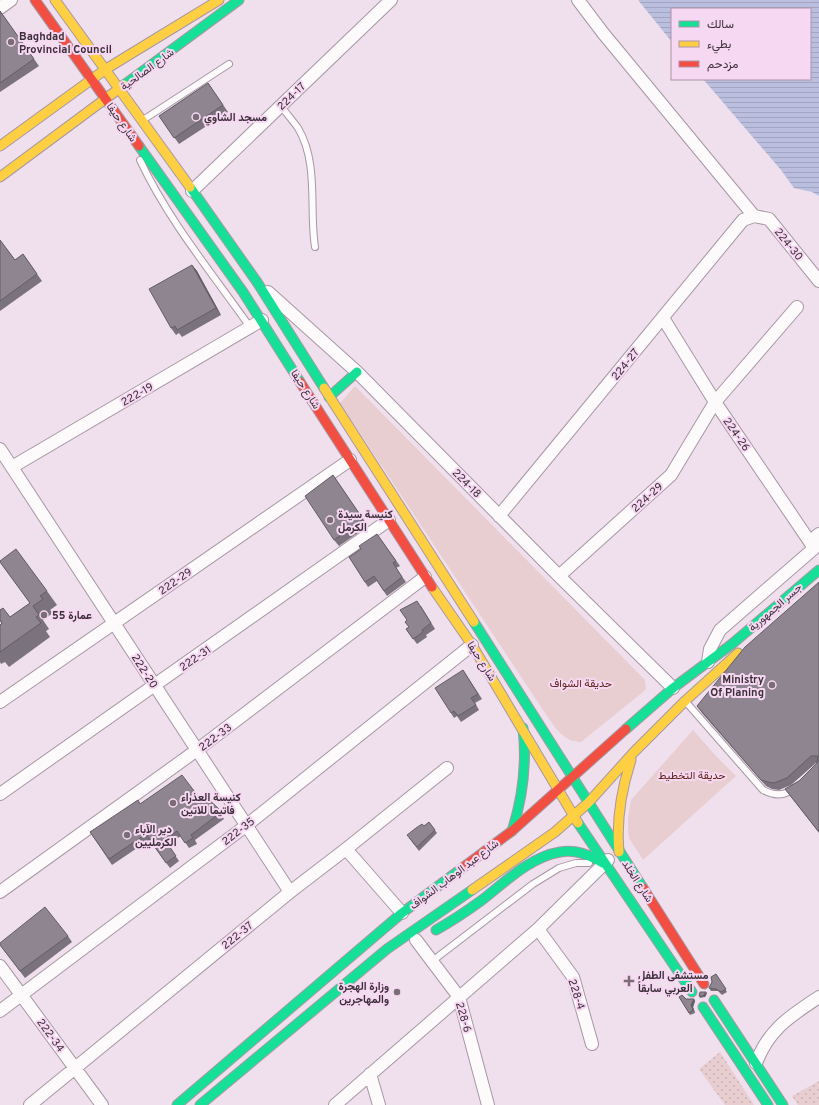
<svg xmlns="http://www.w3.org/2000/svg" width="819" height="1105" viewBox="0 0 819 1105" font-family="Overpass,Vazirmatn,sans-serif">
	<defs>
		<pattern id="grass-dots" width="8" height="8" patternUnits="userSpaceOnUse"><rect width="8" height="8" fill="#e8ced1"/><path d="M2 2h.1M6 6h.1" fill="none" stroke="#c8b1b4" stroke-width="1.8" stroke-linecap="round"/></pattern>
		<pattern id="water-rules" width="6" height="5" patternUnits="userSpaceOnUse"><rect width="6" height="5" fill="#bbbfdf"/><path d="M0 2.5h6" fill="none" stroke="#a2a4c0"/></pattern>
	</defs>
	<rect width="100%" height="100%" fill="#f0dfed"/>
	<path fill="url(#grass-dots)" d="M720 1052 754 1105H725L699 1069Z
		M819 1081V1105H798L792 1096Z"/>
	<path fill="#e8ced1" d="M355 386 645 680 646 689 643 692 581 742C563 742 554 726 545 713L340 403Z
		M693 730 716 756 736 776 643 860 629 838 628 831V818L631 800Z"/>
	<path fill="url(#water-rules)" d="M638 0H819V196L812 192 794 188 781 170 703 79H810V9H672V42Z"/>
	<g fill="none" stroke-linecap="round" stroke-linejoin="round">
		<defs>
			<path id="lane" d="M281 106C286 113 293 121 298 128 319 163 309 209 315 247
				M143 120 229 64
				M140 160C168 220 212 273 250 327
				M686 702 763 790C774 796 785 796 794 788
				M431 962 533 884 559 868 576 863H589"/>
			<path id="street" d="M578 0 603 33 754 216
				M0 8 11 0
				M192 191 391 0
				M754 216 769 219 819 281
				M268 292 357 372 559 576 673 688
				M663 318 715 402 814 548
				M0 449 290 892
				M12 467 262 320
				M499 516 743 220 754 216
				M810 541 819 534
				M559 576 671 475 715 402 797 307
				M708 662 710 649 720 630 819 544
				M0 702 350 460
				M0 794 389 520
				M346 849 402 913
				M0 892 197 750 425 577
				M538 929 573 977 592 1044
				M416 940 459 997 488 1105
				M0 966 102 1105
				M0 1011 247 825 472 645
				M756 1063C769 1029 789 1017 819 997
				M370 1074 379 1105
				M30 1105 290 892 346 849 447 768
				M335 1105 538 929 608 860"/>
			<path id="fast" d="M124 85 239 0
				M139 146 243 292 300 382
				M190 187 257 282 324 388
				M329 397 357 372
				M474 622 643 888
				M626 729 673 688 732 644 819 570
				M578 823 692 992
				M512 831C523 797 527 764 523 728
				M436 930C452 921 467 911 482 900 505 882 530 857 560 852 576 849 589 855 603 863
				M714 1000 783 1105
				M703 1007 768 1105
				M177 1105 402 913 461 869
				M200 1105 387 949 472 890"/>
			<path id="slow" d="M55 0 190 187
				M0 146 106 69 219 0
				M0 177 124 85
				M324 388 474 622
				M432 587 472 645 578 823
				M619 852C616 820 621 791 631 760
				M472 890 555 832 588 803 634 752 685 701 738 653"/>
			<path id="jam" d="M35 0 139 146
				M300 382 432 587
				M461 869 512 831 626 729
				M643 888 704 984"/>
		</defs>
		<use href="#lane" stroke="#a598a3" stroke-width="8"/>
		<use href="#street" stroke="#a598a3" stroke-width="14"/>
		<use href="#fast" stroke="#a598a3" stroke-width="11"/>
		<use href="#slow" stroke="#a598a3" stroke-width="11"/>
		<use href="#jam" stroke="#a598a3" stroke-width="11"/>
		<use href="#lane" stroke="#fdfafc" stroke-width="6"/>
		<use href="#street" stroke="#fdfafc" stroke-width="12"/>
		<use href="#fast" stroke="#16e098" stroke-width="9"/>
		<use href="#slow" stroke="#ffcf43" stroke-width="9"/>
		<use href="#jam" stroke="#f24e42" stroke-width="9"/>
	</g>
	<path fill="#7a727c" d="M0 11 39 66 0 92Z
		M208 83 228 112 179 144 159 116Z
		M0 240 15 260 23 254 42 281 0 311Z
		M192 265 197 271 221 315 182 337 179 333 176 335 171 328Z
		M333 475 368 526 339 546 334 540Z
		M377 534 400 566 396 568 406 582 387 596 377 581 368 587 349 557 361 549Z
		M0 562 47 591 57 605 50 610 53 613 43 620 49 629 46 631 50 637 9 667 5 662 1 664 0 662V625L2 624 0 621V610L10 617 30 603Z
		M819 582V833L785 789 799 781 817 763H816L791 785 779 790 772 789 766 786 702 713 697 706Z
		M421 606 435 629 426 635 427 637 417 644 406 629 409 627 407 620Z
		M463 670 482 699 475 703 479 710 461 722 457 716 454 718 451 713Z
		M201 800 219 809 223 814 221 815 224 819 195 840 197 844 189 848 181 836 168 845 179 861 170 868 149 840 112 865 90 832 140 804Z
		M429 822 437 833 419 851 409 838Z
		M68 936 72 942 25 978 0 945Z
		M716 974 727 992 722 995 718 991H711L709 988Z
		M707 993 705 997 700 998 699 996Z
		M679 997 686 999H694L695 1001 693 1007 695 1013 690 1015Z"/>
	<path fill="#635d65" d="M192 265 197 271 221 315 216 308Z
		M706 992 707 993 705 997 703 996Z
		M694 999 695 1001 693 1007 695 1013 693 1010 691 1005Z"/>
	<path fill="#8e8590" stroke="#635d65" d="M0 11 34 59 0 83Z
		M208 83 223 105 174 138 159 116Z
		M0 240 15 260 23 254 37 274 0 301Z
		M192 265 216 308 177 330 175 326 171 328 149 289Z
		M333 475 363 519 334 540 305 496Z
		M377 534 396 561 393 563 402 577 384 591 374 576 365 582 349 557 361 549 359 546Z
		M16 549 47 591 40 596 43 599 33 606 39 615 36 617 41 623 0 652V625L2 623 0 620V610L3 608 10 617 30 603 0 562V561Z
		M819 582V832L785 789 799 781 817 763 818 756H811L787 778 774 783 768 782 761 780 697 706 745 647Z
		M417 601 431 623 422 630 423 632 413 639 406 629 409 627 405 622 407 620 400 610Z
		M463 670 478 694 471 698 476 705 458 716 454 711 451 713 435 688Z
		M182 775 201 800 206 797 219 809 217 810 220 813 191 835 193 838 185 843 177 831 165 840 176 856 166 863 146 834 109 859 90 832 138 800 140 804Z
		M429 822 435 830 417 847 407 835 416 828 422 824 424 826Z
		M45 907 68 936 20 971 0 945V943Z
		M716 974 726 989 721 992 716 989 709 988 712 982 711 977Z
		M700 992H706L703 996H699Z
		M682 995 686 999H694L691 1005 693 1010 689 1013 679 997Z"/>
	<g fill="#7a6d78" stroke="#f7d8f2" stroke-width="1.5">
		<circle cx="11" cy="42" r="4"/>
		<circle cx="196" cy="117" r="4"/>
		<circle cx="330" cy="520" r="4"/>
		<circle cx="44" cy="615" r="4"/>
		<circle cx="772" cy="685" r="4"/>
		<circle cx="173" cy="803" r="4"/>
		<circle cx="127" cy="835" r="4"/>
		<path d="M627 975h4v4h4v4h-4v4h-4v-4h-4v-4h4z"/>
		<circle cx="397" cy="992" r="4"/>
	</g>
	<g text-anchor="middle" stroke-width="4" stroke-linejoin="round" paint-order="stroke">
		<g font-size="11" font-weight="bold" fill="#3b2f39" stroke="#f7d8f2" text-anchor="start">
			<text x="19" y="40">Baghdad<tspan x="19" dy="13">Provincial Council</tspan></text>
			<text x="204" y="121">مسجد الشاوي</text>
			<text x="338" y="518">كنيسة سيدة<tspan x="338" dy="13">الكرمل</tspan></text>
			<text x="52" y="619">عمارة 55</text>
			<text x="764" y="683" text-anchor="end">Ministry<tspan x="764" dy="13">Of Planing</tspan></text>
			<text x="181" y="801">كنيسة العذراء<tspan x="181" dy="13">فاتيما للاتين</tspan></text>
			<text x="135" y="833">دير الآباء<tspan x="135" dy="13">الكرمليين</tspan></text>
			<text x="638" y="979">مستشفى الطفل<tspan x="638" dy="13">العربي سابقاً</tspan></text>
			<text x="389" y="990" text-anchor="end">وزارة الهجرة<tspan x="389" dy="13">والمهاجرين</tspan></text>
		</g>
		<g font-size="11" fill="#3b2f39" stroke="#f7d8f2">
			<text transform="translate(147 69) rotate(-36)" y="4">شارع الصالحية</text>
			<text transform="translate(291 96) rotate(-44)" y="4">224-17</text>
			<text transform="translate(122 122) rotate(55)" y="4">شارع حيفا</text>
			<text transform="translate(789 244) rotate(51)" y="4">224-30</text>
			<text transform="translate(625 364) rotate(-51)" y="4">224-27</text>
			<text transform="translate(306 389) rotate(57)" y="4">شارع حيفا</text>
			<text transform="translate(137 394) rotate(-30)" y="4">222-19</text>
			<text transform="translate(737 434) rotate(55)" y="4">224-26</text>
			<text transform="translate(467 483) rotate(45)" y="4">224-18</text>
			<text transform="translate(647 497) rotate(-42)" y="4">224-29</text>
			<text transform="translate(175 581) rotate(-35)" y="4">222-29</text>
			<text transform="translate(775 607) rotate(-41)" y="4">جسر الجمهورية</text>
			<text transform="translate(195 658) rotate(-35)" y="4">222-31</text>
			<text transform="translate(482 661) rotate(58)" y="4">شارع حيفا</text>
			<text transform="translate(145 671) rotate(57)" y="4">222-20</text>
			<text transform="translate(215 737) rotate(-37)" y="4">222-33</text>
			<text transform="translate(238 831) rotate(-38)" y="4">222-35</text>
			<text transform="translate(454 874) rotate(-37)" y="4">شارع عبد الوهاب الشواف</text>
			<text transform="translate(638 881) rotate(57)" y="4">شارع الخلد</text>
			<text transform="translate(237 935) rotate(-39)" y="4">222-37</text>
			<text transform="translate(577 994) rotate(72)" y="4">228-4</text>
			<text transform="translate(464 1017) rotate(74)" y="4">228-6</text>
			<text transform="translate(51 1035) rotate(54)" y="4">222-34</text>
		</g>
		<g font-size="11" fill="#5e2417" stroke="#f7d8f2">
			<text x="581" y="687">حديقة الشواف</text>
			<text x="692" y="779">حديقة التخطيط</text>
		</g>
	</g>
	<rect x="671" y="8" width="140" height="72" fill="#f7d8f2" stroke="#ac94a8"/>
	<rect x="679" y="21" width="20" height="6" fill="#16e098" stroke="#ac94a8"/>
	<text x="707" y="28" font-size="12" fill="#3b2f39">سالك</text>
	<rect x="679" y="41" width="20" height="6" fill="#ffcf43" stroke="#ac94a8"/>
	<text x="707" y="48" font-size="12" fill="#3b2f39">بطيء</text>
	<rect x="679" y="61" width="20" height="6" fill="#f24e42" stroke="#ac94a8"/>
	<text x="707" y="68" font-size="12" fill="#3b2f39">مزدحم</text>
</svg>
